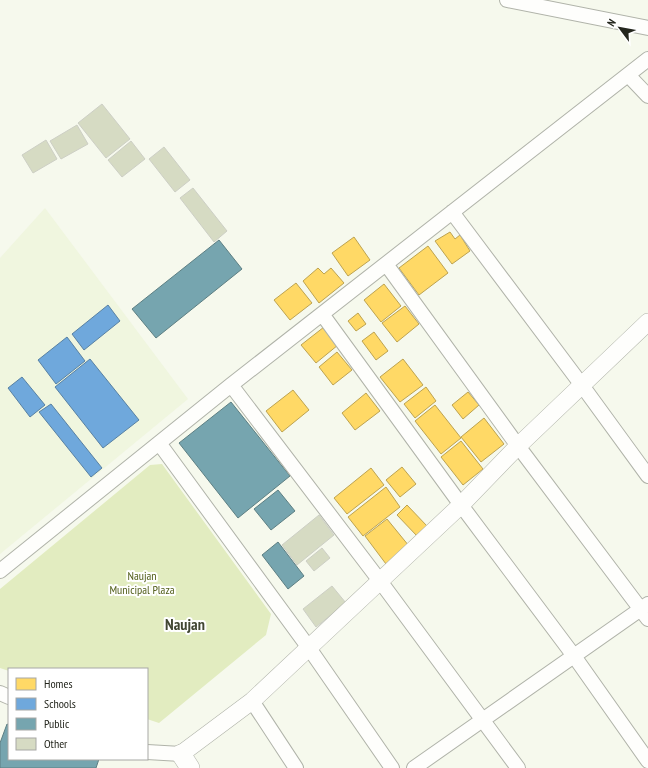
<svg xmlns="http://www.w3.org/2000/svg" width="648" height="768" viewBox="0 0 648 768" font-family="'PT Sans Narrow',sans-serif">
	<rect width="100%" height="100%" fill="#f6f9ed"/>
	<path fill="#f0f6df" d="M45 208 188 399 0 554V258Z"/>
	<path fill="#e2ecc0" d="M162 464 271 614 266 635 159 723 147 719V669H9V671L0 668V589L150 465Z"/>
	<path fill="#ffd966" stroke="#bda350" d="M450 232 455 239 460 235 470 251 452 264 435 241Z
		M354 237 370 260 348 276 332 253Z
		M428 246 448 273 419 295 399 268Z
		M318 268 324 274 331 268 344 283 319 303 303 281Z
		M296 283 312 303 290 320 274 300Z
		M384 284 401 306 381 322 364 300Z
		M405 306 419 324 397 342 382 323Z
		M358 313 366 324 356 331 348 321Z
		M324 327 338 345 316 363 301 345Z
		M374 332 388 351 376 360 362 341Z
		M337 352 352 370 333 385 319 367Z
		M403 359 423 385 400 402 380 377Z
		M426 387 436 401 415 418 404 404Z
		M293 390 309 410 282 432 266 411Z
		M468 392 479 405 463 419 452 405Z
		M366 393 380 411 355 430 342 413Z
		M435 405 461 438 441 454 415 421Z
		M484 418 504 444 481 462 461 437Z
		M461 441 483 469 463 485 441 457Z
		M402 467 416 484 400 497 386 480Z
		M371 468 384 485 347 514 334 498Z
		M386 487 400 507 363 536 348 517Z
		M407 505 427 526 417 536 397 515Z
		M387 519 409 546 386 564 365 536Z"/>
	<path fill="#6fa8dc" stroke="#5881a3" d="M108 305 120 321 84 350 72 334Z
		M67 337 85 361 56 384 38 360Z
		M90 359 139 420 103 448 55 387Z
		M22 377 45 405 30 417 8 388Z
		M51 404 102 468 91 477 39 412Z"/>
	<path fill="#76a5af" stroke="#5d7f83" d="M219 240 242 269 156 338 132 309Z
		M231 402 290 476 238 518 179 443Z
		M278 490 295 511 271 530 254 509Z
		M278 542 304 576 288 589 262 555Z
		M7 724 9 725V759H99L96 768H0V743Z"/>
	<path fill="#d6dbc3" stroke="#cdcfc5" d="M102 104 130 139 106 158 78 123Z
		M77 125 88 144 61 159 50 141Z
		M46 140 57 159 33 173 22 155Z
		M131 141 145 159 122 177 108 160Z
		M164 147 190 180 175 192 149 159Z
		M193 188 227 231 214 242 180 198Z
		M319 515 334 535 297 565 282 545Z
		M322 548 330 558 314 571 306 561Z
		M332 586 346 603 316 627 303 609Z"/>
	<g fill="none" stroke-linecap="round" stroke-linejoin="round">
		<defs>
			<path id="minor" d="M507 0 648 28
				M628 75 648 96
				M452 212 581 384 648 476
				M386 264 518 446 648 619
				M322 314 461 505 574 656 648 761
				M231 385 380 581 518 768
				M159 443 309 648 392 768
				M0 571 231 385 648 59
				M0 693 9 697
				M252 701 296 768
				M147 752 181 754
				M414 768 648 604"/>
			<path id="tertiary" d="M181 754 252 701 461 505 518 446 648 322"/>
			<path id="secondary" d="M181 754 190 768"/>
		</defs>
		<use href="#minor" stroke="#b0b3a9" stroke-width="16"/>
		<use href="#tertiary" stroke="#b0b3a9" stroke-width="18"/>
		<use href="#secondary" stroke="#b0b3a9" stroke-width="20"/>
		<use href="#minor" stroke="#fefefc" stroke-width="14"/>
		<use href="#tertiary" stroke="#fefefc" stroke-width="17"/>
		<use href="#secondary" stroke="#fefefc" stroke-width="19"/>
	</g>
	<g text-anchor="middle" stroke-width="4" stroke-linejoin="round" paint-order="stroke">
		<g font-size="12" fill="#525e1a" stroke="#fff">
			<text x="142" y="580">Naujan<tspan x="142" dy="14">Municipal Plaza</tspan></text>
		</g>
		<g font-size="16" font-weight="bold" fill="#414632" stroke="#fff">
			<text x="185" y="630">Naujan</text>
		</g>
	</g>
	<rect x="8" y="668" width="140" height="92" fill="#ffffff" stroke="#a7a8a5"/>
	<rect x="16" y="678" width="20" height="12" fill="#ffd966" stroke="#a7a8a5"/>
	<text x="44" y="688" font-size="12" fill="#24261d">Homes</text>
	<rect x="16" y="698" width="20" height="12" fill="#6fa8dc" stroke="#a7a8a5"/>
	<text x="44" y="708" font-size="12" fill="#24261d">Schools</text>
	<rect x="16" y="718" width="20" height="12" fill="#76a5af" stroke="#a7a8a5"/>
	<text x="44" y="728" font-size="12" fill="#24261d">Public</text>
	<rect x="16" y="738" width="20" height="12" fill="#d6dbc3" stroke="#a7a8a5"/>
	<text x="44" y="748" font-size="12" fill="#24261d">Other</text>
	<g transform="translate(620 28) rotate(302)" stroke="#ffffff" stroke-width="3" paint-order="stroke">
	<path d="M0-3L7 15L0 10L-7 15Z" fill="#24261d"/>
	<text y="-6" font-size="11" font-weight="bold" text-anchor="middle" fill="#24261d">N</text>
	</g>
</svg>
